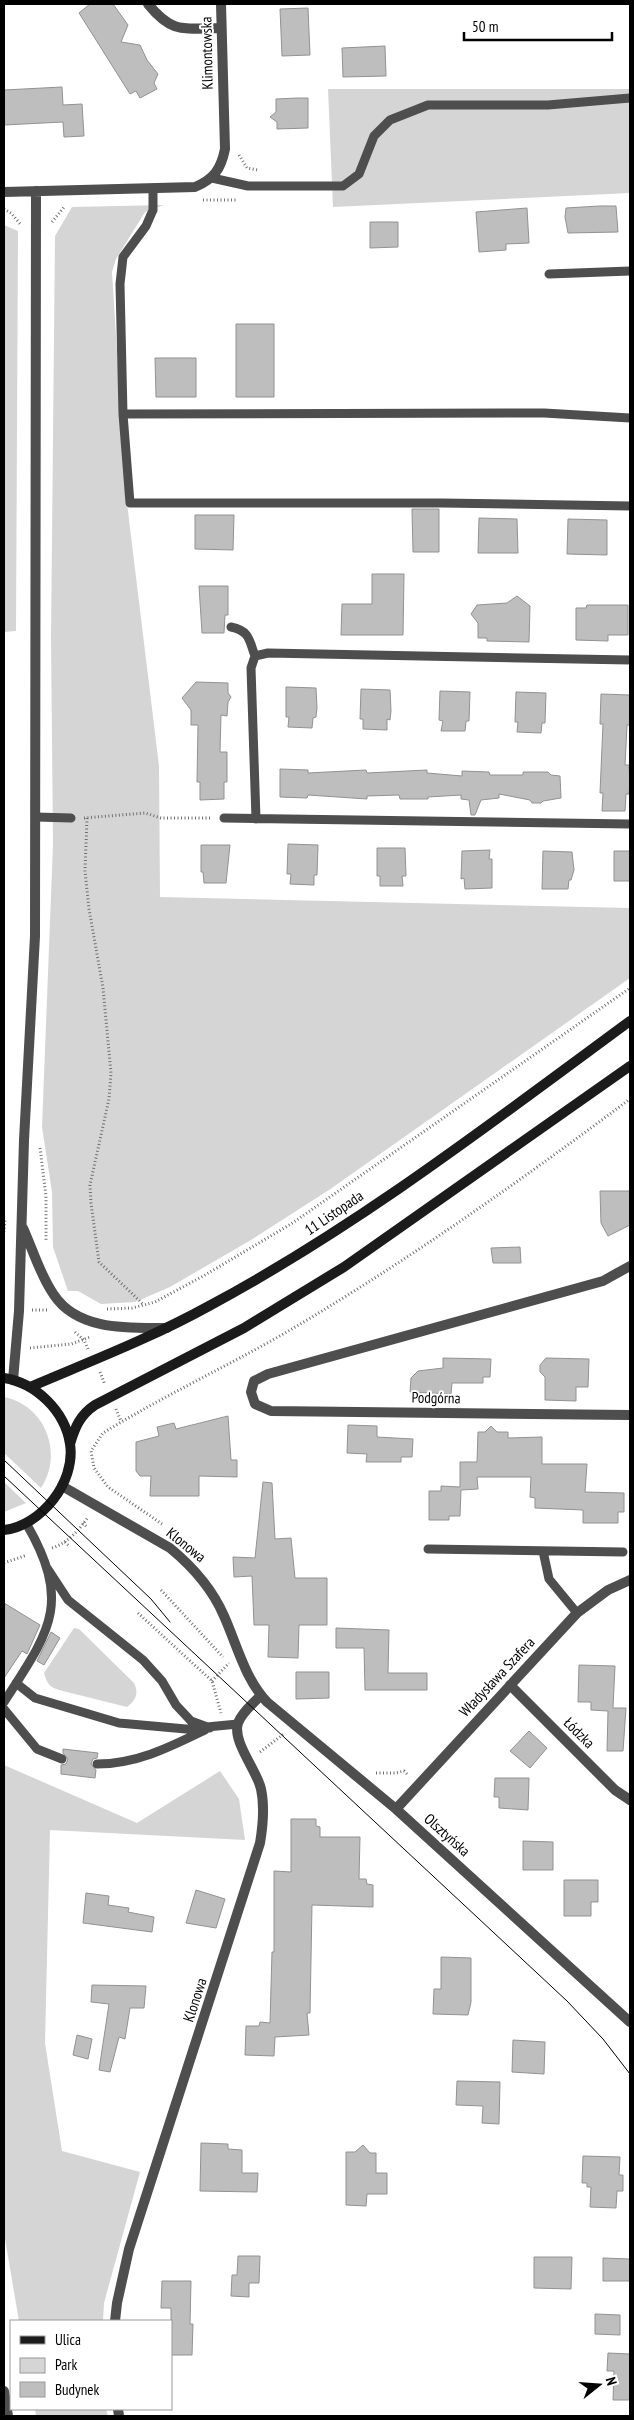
<svg xmlns="http://www.w3.org/2000/svg" width="634" height="2420" viewBox="0 0 634 2420" font-family="'PT Sans Narrow',sans-serif">
	<rect width="100%" height="100%" fill="#fff"/>
	<path fill="#d5d5d5" d="M328 89H630V193L333 207Z
		M164 205 145 212 116 259 112 272 126 495 159 766 160 897 630 908V978L329 1190 251 1240 170 1287 135 1302 101 1304 78 1291H68L53 1247 52 1192 42 1127 53 844 51 638 55 236 72 207Z
		M4 225 18 231 16 631 4 632Z
		M4 1397C45 1405 64 1453 41 1488L4 1453Z
		M4 1482 26 1503 4 1512Z
		M74 1628 79 1629 134 1683C139 1693 136 1700 127 1707L59 1690C49 1687 47 1683 44 1673Z
		M4 1765 137 1823 220 1771 239 1799 245 1840 50 1830 45 2043 62 2151 140 2172 104 2303 103 2321H19L4 2233Z
		M35 2409H106L108 2416H36Z"/>
	<path fill="#bebebe" stroke="#929292" d="M90 4H113L128 25 121 42 140 45 147 60 158 74 154 83 157 89 140 98 136 91 130 94 79 13Z
		M308 8 310 55 282 56 280 9Z
		M385 46 386 76 343 77 342 48Z
		M62 87 63 105 82 104 84 136 64 137 63 122 4 125V90Z
		M297 98H308V128L277 129V122L270 117 276 112V99Z
		M599 206H616L618 232 568 233 565 217 566 208Z
		M527 208 529 243 506 244V250L479 252 476 212Z
		M370 222H398V247L370 248Z
		M236 324H274V397H236Z
		M155 358H196V397H156Z
		M412 509H439V552H413Z
		M195 515H234L233 550 195 549Z
		M479 518 517 519 518 553H478Z
		M568 519 607 520V555L567 554Z
		M372 574H404L403 635H341L342 604H372Z
		M199 586H228V615H225L224 633H202Z
		M517 596 530 606 529 642 487 641V638H478V623L471 614 477 605 507 603Z
		M587 605H628V635H608V641L576 640V608H586Z
		M196 682 228 683V693L231 697 228 702 227 716 221 715 220 752H227V782H224V799L200 800V782H197L198 725H191V710L182 698Z
		M286 687 316 688 317 708 316 717 313 718 312 728 288 727 289 717H286Z
		M361 689 390 690 391 711 390 720 387 719V730L363 729V719H360Z
		M440 691 470 692 469 721H466L465 731H441L443 721 439 720Z
		M516 692 546 693 545 723H542L541 733 517 732 518 722H515Z
		M601 694 630 695V725H627L625 765H629L630 784 629 794H626L625 811H602L603 793H600L603 724H600Z
		M280 769 308 770V773L366 770 367 773 427 770V773L462 776V771L489 772 490 775H523V772H548L551 775 560 776 561 798 543 801 541 803H532L530 800 499 794V798L481 800 475 815H471L469 800 461 799V795L428 797V799H400L399 795 367 796V799L308 795 307 798 280 797Z
		M288 844 318 845 317 875H314V885L290 884 291 874H287Z
		M201 845H230L226 883H204L203 872H201Z
		M377 848H405L406 876H402L403 886H380V876H377Z
		M490 850 489 859H492V888L465 889 464 878 461 879 462 851Z
		M543 851 572 852 574 870 571 880H569L568 889H542Z
		M614 851H630V881H614Z
		M600 1191H630V1225L608 1236 601 1223Z
		M520 1247 521 1263H493L491 1248Z
		M443 1358 491 1359 490 1377H483V1383H452L451 1394 410 1392 411 1378 418 1371 443 1368Z
		M546 1358 589 1359 588 1387H576V1401L545 1400V1377L540 1372V1365Z
		M228 1416 231 1460H237V1477L199 1476V1496H150L151 1476H140L136 1471V1442L159 1436 157 1427 174 1423 176 1429Z
		M348 1425 377 1426V1437L413 1439 412 1457H401V1462H366L367 1454 347 1453Z
		M491 1426 497 1432H508V1438L542 1437V1464H587L585 1492 624 1493V1512H618V1523H583V1510L535 1508V1498L530 1497 531 1477H477L478 1489 461 1490 460 1516H449V1520H429V1491H441V1486L460 1487V1462H477L478 1432H485Z
		M263 1482 272 1483 275 1539 291 1538 295 1578H327V1625H299L298 1658 268 1657 269 1625H254L252 1576 234 1577 233 1557 255 1558Z
		M4 1603 40 1625 27 1654 22 1651 4 1678Z
		M336 1628 389 1630 388 1673H427V1690H365L364 1648H336Z
		M51 1632 60 1638 44 1665 37 1661Z
		M579 1665 615 1666 613 1708H626L623 1751H607L608 1711 591 1710V1702H578Z
		M296 1672H329V1698L296 1699Z
		M529 1731 547 1748 530 1768 510 1751Z
		M63 1749 98 1753 97 1758 93 1759 91 1764 96 1770 95 1778 61 1774V1765L66 1764 68 1759 63 1753Z
		M495 1778H529L528 1810 499 1808V1797H494Z
		M291 1819H316V1826L320 1827V1837H360L359 1879H366L367 1884 373 1885V1907L312 1905 310 2013H307L309 2035 275 2037 274 2056 245 2055 246 2026H259L260 2022 270 2023 272 1952H274V1871L291 1872Z
		M523 1841 553 1842V1870H523Z
		M564 1880H598V1902H591V1916H564Z
		M196 1890 225 1899 216 1928 186 1923Z
		M86 1893 109 1896 108 1905 129 1908 128 1912 154 1917 152 1932 83 1923Z
		M441 1957 471 1958V2002L468 2015 433 2014 434 1989H441Z
		M92 1985 146 1986 144 2008H130L125 2039 119 2037 110 2072 99 2070 109 2004 91 2002Z
		M77 2035 92 2039 88 2059 73 2055Z
		M513 2040 545 2042 544 2074 512 2072Z
		M457 2081 500 2082 499 2124 482 2123 483 2106 456 2105Z
		M201 2143 228 2144V2149L242 2150V2173H258L257 2192 200 2191Z
		M363 2145 370 2153H376V2173H387V2194H367L366 2206 346 2205V2152H355Z
		M583 2156 620 2157 619 2175H623V2191H617L616 2208 590 2207 591 2187H587V2183H582Z
		M238 2256H260L259 2283H249V2297L231 2296 232 2275H237Z
		M534 2257H572L571 2289 534 2288Z
		M603 2258 630 2259V2281H603Z
		M162 2281H191L190 2324H193L192 2355H171V2308H161Z
		M595 2314 620 2315V2335L595 2334Z
		M608 2353 630 2354V2400H613L614 2371H607Z"/>
	<g fill="none" stroke-linecap="round" stroke-linejoin="round">
		<path stroke="#707070" stroke-width="3" stroke-dasharray="1 2.5" stroke-linecap="butt" d="M239 155 247 168 258 170
			M203 200H236
			M4 209 11 213 21 225
			M52 222 65 206
			M84 818 145 813 161 818H212
			M87 818 85 871 89 909 103 988 111 1073 109 1099 90 1185 91 1203 99 1262 144 1305
			M40 1148 46 1196V1242
			M4 1232 5 1220
			M107 1309 132 1308 155 1302 205 1275 291 1224 630 988
			M32 1310H48
			M75 1332 84 1340 88 1349
			M30 1348 71 1344 90 1337
			M100 1372 105 1385
			M116 1409 121 1421
			M83 1523 88 1528
			M162 1524 108 1487 94 1468 91 1451 103 1433C168 1393 237 1362 302 1323 416 1255 524 1178 630 1099
			M65 1542 70 1547
			M52 1548C68 1543 79 1530 88 1517
			M4 1563 27 1555
			M161 1590 223 1657
			M138 1613 212 1681 221 1713
			M212 1681 229 1663
			M260 1752 285 1733
			M376 1773H396L404 1771 408 1775"/>
		<path stroke="#4e4e4e" stroke-width="9" d="M212 178 248 186H343L359 174 374 136 390 120 428 105H548L630 98
			M153 189V210L146 226 123 257 120 284 123 414 130 503H442L630 506
			M549 274 630 271
			M123 414 544 413 630 418
			M231 627C250 631 249 640 255 656
			M36 817 71 818
			M224 818 630 824
			M256 819 251 668 255 656 268 653 630 660
			M428 1549 623 1552
			M543 1551 549 1579 577 1613
			M47 1568 68 1600 143 1660 162 1681 176 1705 191 1721 210 1728
			M16 1683 35 1698 119 1723 186 1729 238 1724
			M4 1702C49 1632 73 1604 26 1523
			M4 1709 37 1749 62 1759
			M97 1764C137 1764 170 1747 205 1730"/>
		<path stroke="#4e4e4e" stroke-width="10" d="M148 4C173 35 185 28 221 28
			M4 192 195 187C214 179 221 169 225 149L221 4
			M23 1228C33 1250 40 1275 54 1295 78 1331 129 1328 167 1328
			M630 1266 603 1281 268 1374 254 1381 251 1392 255 1404 271 1411 630 1415
			M13 1380 19 1311 24 1140 35 936 36 191
			M62 1486 170 1548C193 1567 212 1588 224 1616 237 1645 245 1679 267 1702L396 1809 630 2022
			M510 1685 615 1790 630 1800
			M396 1809 577 1613 608 1590 630 1580
			M115 2321 117 2303 129 2249 260 1843C263 1825 265 1807 261 1789 257 1770 232 1742 238 1723 242 1712 253 1704 260 1696
			M4 2391 8 2416
			M118 2409 119 2416"/>
		<path stroke="#1b1b1b" stroke-width="10" d="M4 1378C36 1383 65 1411 70 1444 76 1482 41 1526 4 1530
			M30 1387C91 1361 151 1338 209 1306 358 1226 494 1121 630 1021
			M70 1444C75 1427 80 1415 95 1405L244 1328 344 1267 630 1066"/>
		<path stroke="#000" stroke-width="1" d="M4 1460 151 1599 170 1622
			M4 1476 567 2001 603 2039 630 2074"/>
	</g>
	<g text-anchor="middle" stroke-width="4" stroke-linejoin="round" paint-order="stroke">
		<g font-size="15" fill="#000" stroke="#fff">
			<text transform="translate(207 53) rotate(-91)" y="5">Klimontowska</text>
			<text transform="translate(334 1213) rotate(-34)" y="5">11 Listopada</text>
			<text transform="translate(436 1398) rotate(1)" y="5">Podgórna</text>
			<text transform="translate(186 1545) rotate(39)" y="5">Klonowa</text>
			<text transform="translate(497 1677) rotate(-47)" y="5">Władysława Szafera</text>
			<text transform="translate(579 1733) rotate(45)" y="5">Łódzka</text>
			<text transform="translate(447 1835) rotate(42)" y="5">Olsztyńska</text>
			<text transform="translate(195 2000) rotate(-72)" y="5">Klonowa</text>
		</g>
	</g>
	<rect width="634" height="2420" fill="none" stroke="#000000" stroke-width="10"/>
	<rect x="10" y="2320" width="162" height="90" fill="#ffffff" stroke="#999999"/>
	<rect x="20" y="2336" width="25" height="8" fill="#1b1b1b" stroke="#999999"/>
	<text x="55" y="2345" font-size="15" fill="#000000">Ulica</text>
	<rect x="20" y="2358" width="25" height="15" fill="#d5d5d5" stroke="#999999"/>
	<text x="55" y="2370" font-size="15" fill="#000000">Park</text>
	<rect x="20" y="2382" width="25" height="15" fill="#bebebe" stroke="#999999"/>
	<text x="55" y="2395" font-size="15" fill="#000000">Budynek</text>
	<g transform="translate(599 2385) rotate(73)" stroke="#ffffff" stroke-width="4" paint-order="stroke">
	<path d="M0-4L9 19L0 12L-9 19Z" fill="#000000"/>
	<text y="-8" font-size="14" font-weight="bold" text-anchor="middle" fill="#000000">N</text>
	</g>
	<path d="M464 32v8h148v-8" fill="none" stroke="#000000" stroke-width="2.5"/>
	<text x="472" y="32" font-size="15" fill="#000000" stroke="#ffffff" stroke-width="4" paint-order="stroke">50 m</text>
</svg>
